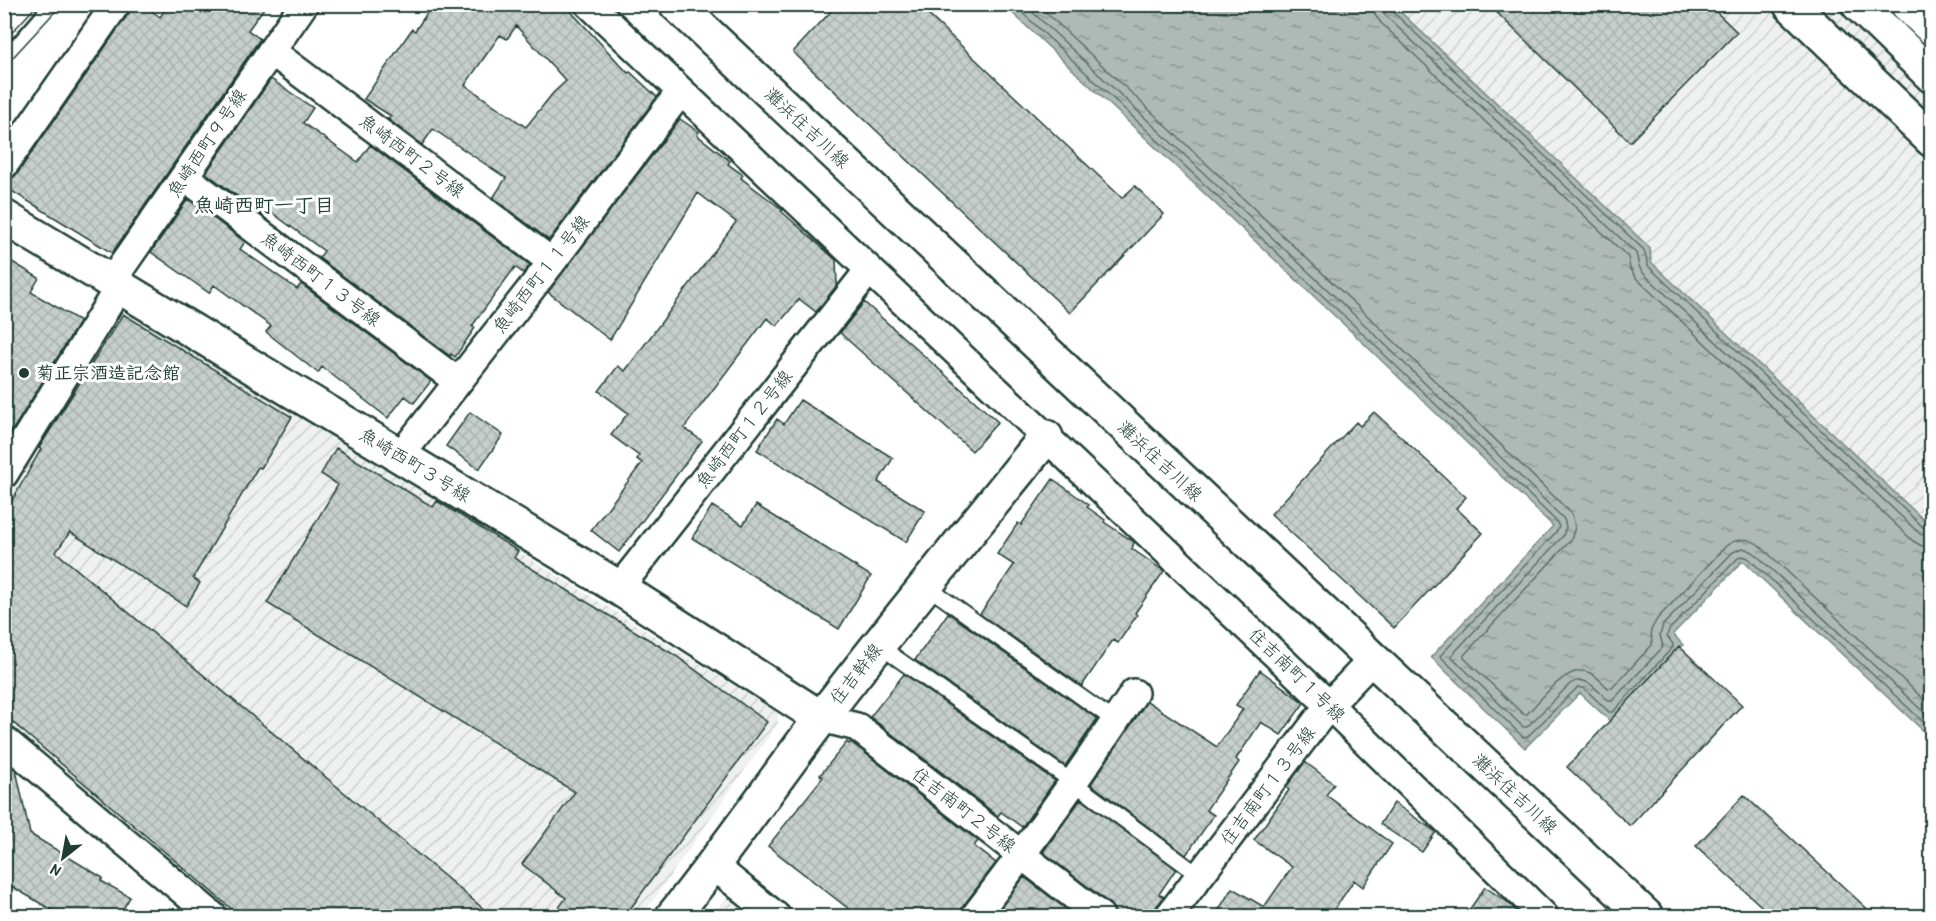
<svg xmlns="http://www.w3.org/2000/svg" width="1936" height="921" viewBox="0 0 1936 921" font-family="'Patrick Hand','Klee One',sans-serif">
	<defs>
		<pattern id="industrial-furrows" width="10" height="10" patternUnits="userSpaceOnUse" patternTransform="scale(1.5)"><rect width="10" height="10" fill="#eef1f0"/><path d="M-1 1l2-2M0 10L10 0M9 11l2-2" fill="none" stroke="#ccd0ce"/></pattern>
		<pattern id="water-ripples" width="26" height="14" patternUnits="userSpaceOnUse" patternTransform="scale(1.5)"><rect width="26" height="14" fill="#afbab7"/><path d="M2 4q2-2 4 0t4 0M15 11q2-2 4 0t4 0" fill="none" stroke="#8e9896"/></pattern>
		<pattern id="building-cross-hatch" width="8" height="8" patternUnits="userSpaceOnUse" patternTransform="scale(1.5)"><rect width="8" height="8" fill="#c7cfcc"/><path d="M0 0l8 8M0 8l8-8" fill="none" stroke="#aab3b0"/></pattern>
	</defs>
	<rect width="100%" height="100%" fill="#fff"/>
	<filter id="ink" filterUnits="userSpaceOnUse"><feTurbulence type="fractalNoise" baseFrequency=".0167" numOctaves="2"/><feDisplacementMap in="SourceGraphic" scale="12" xChannelSelector="R" yChannelSelector="G"/><feConvolveMatrix kernelMatrix="1 2 1 2 8 2 1 2 1" color-interpolation-filters="sRGB"/></filter>
	<g filter="url(#ink)">
		<path fill="url(#industrial-furrows)" d="M1393 5H1931V527L1651 262 1650 248Z
			M137 314 778 713V723L642 916H237L5 719V502L113 320Z
			M726 898 749 916H712Z"/>
		<path fill="url(#water-ripples)" stroke="#758883" stroke-width="1.5" d="M1004 5H1393L1650 248 1651 262 1931 527V738L1743 561 1673 634 1683 645 1611 722 1580 693 1525 748 1431 657 1553 526 1355 335Z"/>
		<g fill="none" stroke-linecap="round" stroke-linejoin="round">
			<path stroke="#596f68" stroke-width="1.5" d="M1013 4 1360 331 1557 522 1559 527 1557 531 1440 656 1523 737H1527L1578 687 1585 689 1609 712H1613L1673 647V644L1667 636 1669 630 1738 558 1743 556 1748 558 1932 730
				M1024 4 1365 325 1564 519 1566 527 1563 536 1451 656 1523 727H1527L1570 684C1586 673 1597 691 1609 701H1612L1663 647 1660 635 1663 625 1733 552 1743 548 1753 552 1932 720
				M1037 4 1371 319 1572 514 1575 527 1571 540 1464 655V658L1523 714H1527C1541 700 1568 662 1590 673 1597 676 1603 683 1608 688H1612L1652 645 1651 630 1657 619 1726 546C1737 538 1748 537 1759 545L1932 707
				M1373 4 1375 15 1381 23 1628 257 1630 269 1636 278 1913 541 1922 546 1932 547
				M1382 4 1383 11 1387 17 1636 253 1639 266 1642 272 1920 534 1932 538
				M1390 4 1392 11 1644 250 1648 266 1925 529 1932 531"/>
		</g>
		<path fill="url(#building-cross-hatch)" stroke="#1f3d34" stroke-width="1.5" fill-rule="evenodd" d="M132 4H143L160 17 169 4H267L248 30 260 39 112 253 10 190 7 181 17 174 129 13Z
			M433 4H564L628 73 630 72 657 97 549 240 493 198 506 178 433 129 422 145 388 119 391 116 364 99 412 29 415 31ZM516 26 566 81 553 93 526 127 465 85 500 35 507 39Z
			M838 4H917L1122 198 1135 186 1164 214 1070 313 793 52Z
			M1488 4H1708L1737 32 1630 142Z
			M271 79 313 108 303 123 358 162 370 145 530 265 523 273 515 267 472 326 475 328 455 357 451 354 450 356 319 258 324 251 268 210 264 216 206 173Z
			M680 119 699 132 697 135 730 161 728 164 743 175 741 178 783 210 781 211 836 260 837 285 816 312 799 299 777 326 767 318 684 428 702 441 619 552 591 530 642 463 637 459 639 456 611 435 628 413 599 391 618 366 625 371 736 222 698 193 610 340 548 292Z
			M188 199 245 242 240 249 297 289 301 284 431 381 414 403 405 396 388 418 322 367 318 373 266 332 271 326 214 285 209 293 151 252Z
			M4 257 39 278 31 292 80 321 12 431 4 426Z
			M864 302 998 422 972 451 840 333Z
			M123 314 292 417 261 468 258 467 193 578 200 583 186 606 70 532 56 552 492 916H240L4 715V515L41 449 39 448Z
			M800 400 893 458 878 482 925 511 906 542 757 450 777 419 784 424Z
			M470 412 503 435 479 469 446 446Z
			M1374 412 1466 497 1456 508 1483 533 1394 628 1271 514 1356 422 1360 426Z
			M336 448 433 507 437 501 518 551 514 558 676 656 767 722 625 916H553L566 898 522 864 575 792 267 603 338 485 321 474Z
			M1053 479 1089 505 1087 507 1105 520 1104 522 1134 542 1132 549 1164 571 1135 613 1137 615 1118 643 1113 640 1082 686 980 614 1014 565 997 554 1018 523 1021 525Z
			M756 505 871 576 839 629 692 538 712 506 743 525Z
			M948 613 1097 719 1065 766 915 660Z
			M1679 646 1742 705 1630 826 1567 767Z
			M1260 670 1304 703 1281 735 1261 722 1236 759 1239 762 1206 810 1214 815 1186 855 1091 784 1147 701 1217 747 1243 709 1236 705Z
			M904 674 1055 781 1022 827 1001 812 998 816 870 717Z
			M847 742 849 744 851 742 978 841 974 846 996 863 963 906 960 916H858L768 846 823 777 820 775Z
			M1305 762 1334 784 1326 795 1392 844 1363 887 1354 880 1330 916H1215L1232 888 1264 907 1292 867 1254 840 1289 790 1286 787Z
			M9 764 16 770 30 834 103 878 101 881 130 897 119 916H62L4 882V765Z
			M1744 795 1875 916H1772L1696 846Z
			M1081 799 1176 869 1159 894 1164 897 1156 907 1154 916H1115L1114 910 1110 904 1043 852Z
			M1394 803 1436 832 1422 852 1380 824Z
			M1024 877 1075 916H994Z
			M1485 887 1506 901 1522 916H1465Z"/>
		<g fill="none" stroke-linecap="round" stroke-linejoin="round">
			<defs>
				<path id="service" d="M926 586 1115 721
					M878 645 1074 783 1200 876"/>
				<path id="minor" d="M589 4 1329 705 1544 916
					M4 26 23 4
					M271 51 552 262
					M4 165 116 4
					M185 177 457 381
					M111 282 304 4
					M400 456 552 262 681 91
					M4 474 119 287
					M619 588 869 270
					M821 718 857 727 1100 916
					M4 740 213 916
					M714 866 776 916
					M975 916C1031 844 1083 770 1134 693
					M1169 916 1329 705 1372 660"/>
				<path id="tertiary" d="M676 4 1646 916
					M1790 4 1932 140
					M1858 4 1932 76
					M4 217 619 588 821 718
					M673 916C725 852 772 783 822 717 895 622 971 530 1046 437"/>
				<path id="motorway" d="M1907 4 1932 28"/>
			</defs>
			<use href="#service" stroke="#1f3d34" stroke-width="18"/>
			<use href="#minor" stroke="#1f3d34" stroke-width="32"/>
			<use href="#tertiary" stroke="#1f3d34" stroke-width="38"/>
			<use href="#motorway" stroke="#1f3d34" stroke-width="38"/>
			<use href="#service" stroke="#fff" stroke-width="14"/>
			<use href="#minor" stroke="#fff" stroke-width="27"/>
			<use href="#tertiary" stroke="#fff" stroke-width="33"/>
			<use href="#motorway" stroke="#fff" stroke-width="33"/>
			<path stroke="#1f3d34" stroke-width="1.5" d="M4 41 38 4
				M4 67 62 4"/>
		</g>
	</g>
	<circle fill="#1f3d34" stroke="#fff" stroke-width="2" cx="24" cy="373" r="6"/>
	<g text-anchor="middle" stroke-width="6" stroke-linejoin="round" paint-order="stroke">
		<g font-size="18" fill="#1f3d34" stroke="#fff">
			<text transform="translate(807 128) rotate(43)" y="6">灘浜住吉川線</text>
			<text transform="translate(207 143) rotate(-56)" y="6">魚崎西町９号線</text>
			<text transform="translate(412 156) rotate(37)" y="6">魚崎西町２号線</text>
			<text transform="translate(541 274) rotate(-52)" y="6">魚崎西町１１号線</text>
			<text transform="translate(321 279) rotate(37)" y="6">魚崎西町１３号線</text>
			<text transform="translate(744 429) rotate(-52)" y="6">魚崎西町１２号線</text>
			<text transform="translate(1160 461) rotate(43)" y="6">灘浜住吉川線</text>
			<text transform="translate(415 465) rotate(31)" y="6">魚崎西町３号線</text>
			<text transform="translate(856 674) rotate(-52)" y="6">住吉幹線</text>
			<text transform="translate(1297 675) rotate(44)" y="6">住吉南町１号線</text>
			<text transform="translate(1268 786) rotate(-53)" y="6">住吉南町１３号線</text>
			<text transform="translate(1515 794) rotate(43)" y="6">灘浜住吉川線</text>
			<text transform="translate(964 810) rotate(38)" y="6">住吉南町２号線</text>
		</g>
		<g font-size="18" font-weight="bold" fill="#1f3d34" stroke="#fff" text-anchor="start">
			<text x="36" y="379">菊正宗酒造記念館</text>
		</g>
		<g font-size="20" font-weight="bold" fill="#1f3d34" stroke="#fff">
			<text x="264" y="212">魚崎西町一丁目</text>
		</g>
	</g>
	<rect width="1936" height="921" fill="none" stroke="#fff" stroke-width="24"/>
	<rect x="12" y="12" width="1912" height="897" fill="none" stroke="#1f3d34" stroke-width="2" filter="url(#ink)"/>
	<g transform="translate(63 858) rotate(211)" stroke="#ffffff" stroke-width="4.5" paint-order="stroke">
	<path d="M0-4.5L10 22L0 15L-10 22Z" fill="#1f3d34"/>
	<text y="-9" font-size="16" font-weight="bold" text-anchor="middle" fill="#1f3d34">N</text>
	</g>
</svg>
